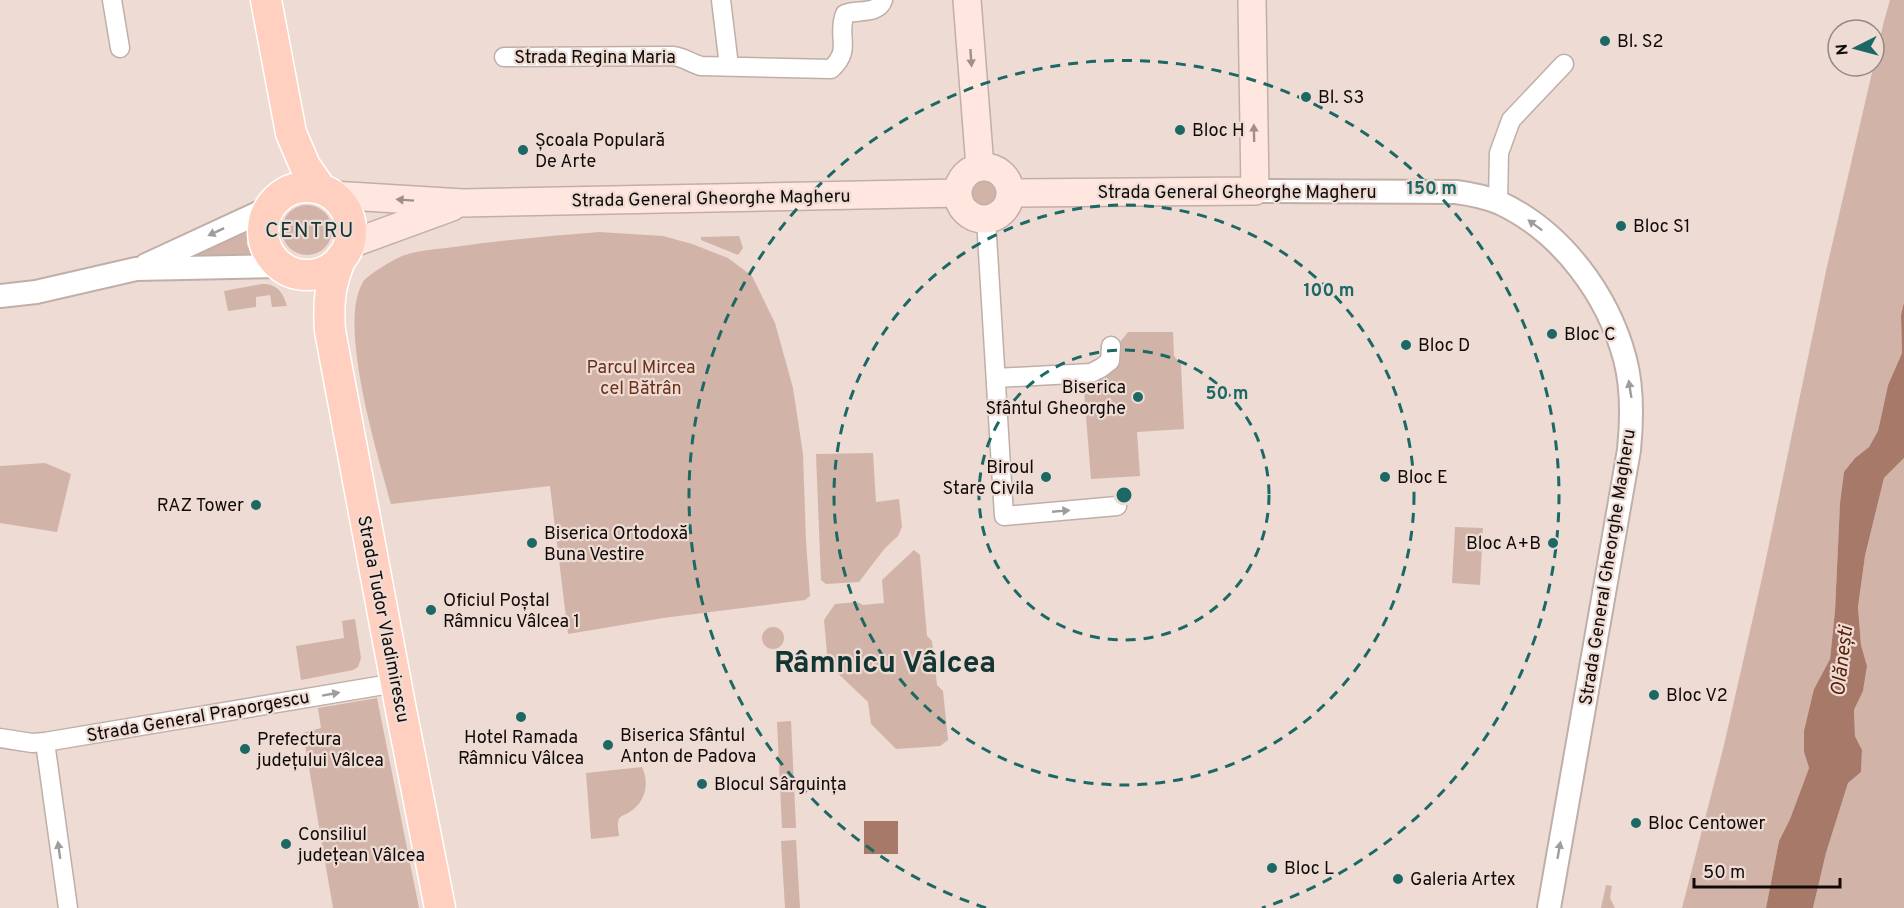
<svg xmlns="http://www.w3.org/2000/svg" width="1904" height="908" viewBox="0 0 1904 908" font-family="Overpass,sans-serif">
	<rect width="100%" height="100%" fill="#eddbd4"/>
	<path fill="#d2b3a8" d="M1890 0H1904V302L1901 315 1902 353 1888 385 1878 431 1869 447 1855 458 1844 473 1840 503 1835 611 1830 659 1814 689 1804 752 1809 768 1790 819 1779 841 1766 908H1682L1724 745 1762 578 1826 271 1884 21Z
		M972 193a12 12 0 1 1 24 0a12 12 0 1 1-24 0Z
		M282 230a25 25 0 1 1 50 0a25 25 0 1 1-50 0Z
		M248 232 247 245 253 254 180 260Z
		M599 232 663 236 692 244 728 258 752 276 775 323 793 388 803 454 806 541 810 596 805 600 663 618 568 634 550 486 391 504C378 455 337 324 363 282 366 276 397 257 405 255 420 250 438 249 454 247 502 240 551 236 599 232Z
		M739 236 743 248 738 255 701 240V237Z
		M262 284C277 284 283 292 287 306L272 307 270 295 256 297V307L228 311 224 291Z
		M1128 332H1173L1174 356 1181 364 1184 429 1137 432 1140 476 1091 479 1083 379 1106 376 1119 362 1120 342Z
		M873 453 876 502 899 499 902 527 898 536 885 548 859 582 826 584 821 580 816 454Z
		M1904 458V908H1813L1826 853 1848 783 1861 772 1862 750 1855 736 1854 710 1863 691 1867 666 1861 645 1858 607 1865 556 1884 478Z
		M45 463 71 474 57 532 0 523V466Z
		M1455 527 1483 528 1480 585 1452 583Z
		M914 550 920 555 927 636 932 641 937 685 943 691 948 740 940 746 896 749 871 724 868 702 828 664 824 620 835 604 857 602 863 605 884 603 882 580Z
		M355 619 361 658 358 667 353 670 301 680 296 646 344 638 342 621Z
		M762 638a11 11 0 1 1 22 0a11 11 0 1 1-22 0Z
		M377 698 419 908H333L303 733 321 728 318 708Z
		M791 721 796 828H782L777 722Z
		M642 767C650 784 645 804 628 813 624 815 619 816 618 822 617 826 619 832 619 836L591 839 586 773Z
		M796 840 800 908H785L781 841Z
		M1606 885 1612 886 1610 898 1615 908H1601Z"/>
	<path fill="#a77969" d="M1904 302V458L1884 478 1865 556 1858 607 1861 645 1867 666 1863 691 1854 710 1855 736 1862 750 1861 772 1848 783 1826 853 1813 908H1766L1779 841 1790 819 1809 768 1804 752V731L1814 689 1830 659 1835 611 1840 503 1844 472 1855 458 1869 447 1878 431 1888 385 1902 353 1901 315Z
		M864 821H898V854H864Z"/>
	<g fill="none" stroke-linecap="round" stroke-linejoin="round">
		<defs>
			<path id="minor" d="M112 0 120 48
				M721 0 729 66
				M504 57 673 56C684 57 690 63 701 66L831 69C853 49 836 37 845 14 857 9 878 15 883 0
				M1498 202 1499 153 1511 120 1564 64
				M986 219 1004 516 1117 506
				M996 378 1091 373 1101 368 1110 361 1111 346
				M0 738 32 743 45 742 396 683
				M45 742 68 908"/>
			<path id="tertiary" d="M1255 191 1456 192C1471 194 1486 197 1500 203 1562 232 1608 295 1625 359 1633 389 1632 420 1629 450L1549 908
				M146 265 269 208
				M0 296 36 292 136 269 280 266"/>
			<path id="secondary" d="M967 0 980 167
				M958 193a26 26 0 1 1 52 0a26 26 0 1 1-52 0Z
				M1010 193 1255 191 1252 0
				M332 195 463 203 958 193
				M348 245 452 207"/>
			<path id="primary" d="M266 0 291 133 305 166 321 189
				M263 231a44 44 0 1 1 88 0a44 44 0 1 1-88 0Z
				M341 258C330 284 328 302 330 331L401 710 440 908"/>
		</defs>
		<use href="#minor" stroke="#c0afa8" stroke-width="21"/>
		<use href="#tertiary" stroke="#c0afa8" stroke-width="26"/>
		<use href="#secondary" stroke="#c0afa8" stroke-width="30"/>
		<use href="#primary" stroke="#fff" stroke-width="33"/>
		<use href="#minor" stroke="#fff" stroke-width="18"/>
		<use href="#tertiary" stroke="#fff" stroke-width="22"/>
		<use href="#secondary" stroke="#ffe7df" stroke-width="27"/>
		<use href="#primary" stroke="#ffd0bf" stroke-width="30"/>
	</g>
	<defs><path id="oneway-solid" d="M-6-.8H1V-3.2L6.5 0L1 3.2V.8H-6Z" transform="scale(1.5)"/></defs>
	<g fill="#9f8f89">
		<use href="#oneway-solid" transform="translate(971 58) rotate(86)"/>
		<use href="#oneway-solid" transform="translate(1254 133) rotate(-91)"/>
		<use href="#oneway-solid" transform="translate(405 200) rotate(-176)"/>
	</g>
	<g fill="#9f9d9c">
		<use href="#oneway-solid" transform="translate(1535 225) rotate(-143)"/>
		<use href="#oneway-solid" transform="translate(216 232) rotate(155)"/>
		<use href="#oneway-solid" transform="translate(1630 389) rotate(-99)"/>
		<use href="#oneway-solid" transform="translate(1061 511) rotate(-5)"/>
		<use href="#oneway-solid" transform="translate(331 694) rotate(-10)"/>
		<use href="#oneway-solid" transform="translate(59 850) rotate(-98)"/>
		<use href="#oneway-solid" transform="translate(1559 850) rotate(-80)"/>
	</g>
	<g fill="none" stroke="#1c6865" stroke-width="3" stroke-dasharray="10 8">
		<circle cx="1124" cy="495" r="145"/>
		<circle cx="1124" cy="495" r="290"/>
		<path d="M986 908A435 435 0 1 1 1262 908"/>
	</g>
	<g fill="#1c6865" stroke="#eddbd4" stroke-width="2">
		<circle cx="1605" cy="41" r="6"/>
		<circle cx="1306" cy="97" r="6"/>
		<circle cx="1180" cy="130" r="6"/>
		<circle cx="523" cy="150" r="6"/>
		<circle cx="1621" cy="226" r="6"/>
		<circle cx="1552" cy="334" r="6"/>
		<circle cx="1406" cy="345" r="6"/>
		<circle cx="1138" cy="397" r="6"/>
		<circle cx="1046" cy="477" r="6"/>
		<circle cx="1385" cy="477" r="6"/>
		<circle cx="256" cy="505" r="6"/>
		<circle cx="532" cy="543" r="6"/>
		<circle cx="1553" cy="543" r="6"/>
		<circle cx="431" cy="610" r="6"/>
		<circle cx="1654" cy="695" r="6"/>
		<circle cx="521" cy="717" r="6"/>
		<circle cx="608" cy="745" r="6"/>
		<circle cx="245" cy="749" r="6"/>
		<circle cx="702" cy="784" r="6"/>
		<circle cx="1636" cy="823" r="6"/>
		<circle cx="286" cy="844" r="6"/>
		<circle cx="1272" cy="868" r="6"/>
		<circle cx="1398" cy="879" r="6"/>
	</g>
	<g text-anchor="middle" stroke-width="4.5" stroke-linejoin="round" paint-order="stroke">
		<g font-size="18" fill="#100a08" stroke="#eddbd4" text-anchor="start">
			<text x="1617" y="47">Bl. S2</text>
			<text x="1318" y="103">Bl. S3</text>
			<text x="1192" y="136">Bloc H</text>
			<text x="535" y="146">Școala Populară<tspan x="535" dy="21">De Arte</tspan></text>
			<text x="1633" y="232">Bloc S1</text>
			<text x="1564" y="340">Bloc C</text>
			<text x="1418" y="351">Bloc D</text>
			<text x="1126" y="393" text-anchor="end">Biserica<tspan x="1126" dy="21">Sfântul Gheorghe</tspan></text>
			<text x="1034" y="473" text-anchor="end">Biroul<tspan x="1034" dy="21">Stare Civila</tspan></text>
			<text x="1397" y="483">Bloc E</text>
			<text x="244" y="511" text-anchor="end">RAZ Tower</text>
			<text x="544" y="539">Biserica Ortodoxă<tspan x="544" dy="21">Buna Vestire</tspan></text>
			<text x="1541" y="549" text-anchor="end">Bloc A+B</text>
			<text x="443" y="606">Oficiul Poștal<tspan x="443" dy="21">Râmnicu Vâlcea 1</tspan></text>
			<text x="1666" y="701">Bloc V2</text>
			<text x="620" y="741">Biserica Sfântul<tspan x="620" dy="21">Anton de Padova</tspan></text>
			<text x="521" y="743" text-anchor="middle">Hotel Ramada<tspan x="521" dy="21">Râmnicu Vâlcea</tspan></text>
			<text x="257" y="745">Prefectura<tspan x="257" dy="21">județului Vâlcea</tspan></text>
			<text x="714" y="790">Blocul Sârguința</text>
			<text x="1648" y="829">Bloc Centower</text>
			<text x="298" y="840">Consiliul<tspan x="298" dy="21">județean Vâlcea</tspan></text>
			<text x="1284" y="874">Bloc L</text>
			<text x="1410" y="885">Galeria Artex</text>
		</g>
		<g font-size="18" fill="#100a08" stroke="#eddbd4">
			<text x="595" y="63">Strada Regina Maria</text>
			<text x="1237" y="198">Strada General Gheorghe Magheru</text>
			<text transform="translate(711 198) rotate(-1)" y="6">Strada General Gheorghe Magheru</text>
			<text transform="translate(1607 567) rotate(-81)" y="6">Strada General Gheorghe Magheru</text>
			<text transform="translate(384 619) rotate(79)" y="6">Strada Tudor Vladimirescu</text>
			<text transform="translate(198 716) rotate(-10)" y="6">Strada General Praporgescu</text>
		</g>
		<g font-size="18" fill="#6c3019" stroke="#eddbd4">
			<text x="641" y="373">Parcul Mircea<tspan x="641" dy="21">cel Bătrân</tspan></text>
		</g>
		<g font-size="20" font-style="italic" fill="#5a2007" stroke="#eddbd4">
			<text transform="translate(1841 661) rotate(-83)" y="7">Olănești</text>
		</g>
		<g font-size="21" letter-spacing="1.5" fill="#133634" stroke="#eddbd4">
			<text x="310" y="237">CENTRU</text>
		</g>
		<g font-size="30" font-weight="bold" fill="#133634" stroke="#eddbd4">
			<text x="885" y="672">Râmnicu Vâlcea</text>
		</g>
	</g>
	<circle cx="1124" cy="495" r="9" fill="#1c6865" stroke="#eddbd4" stroke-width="3"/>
	<g font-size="18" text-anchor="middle" font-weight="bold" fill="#1c6865" stroke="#eddbd4" stroke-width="4.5" stroke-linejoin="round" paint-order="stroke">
		<text x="1432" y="194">150 m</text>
		<text x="1329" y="296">100 m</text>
		<text x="1227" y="399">50 m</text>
	</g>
	<g transform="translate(1856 48) rotate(264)"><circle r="28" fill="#eddbd4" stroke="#958782" stroke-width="1.5"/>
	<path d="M0-4.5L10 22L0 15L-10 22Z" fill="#1c6865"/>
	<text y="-9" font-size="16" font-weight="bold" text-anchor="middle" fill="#100a08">N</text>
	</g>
	<path d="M1694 878v9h146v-9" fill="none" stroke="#100a08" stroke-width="3"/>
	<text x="1703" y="878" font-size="18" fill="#100a08" stroke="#eddbd4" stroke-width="4.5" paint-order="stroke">50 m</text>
</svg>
